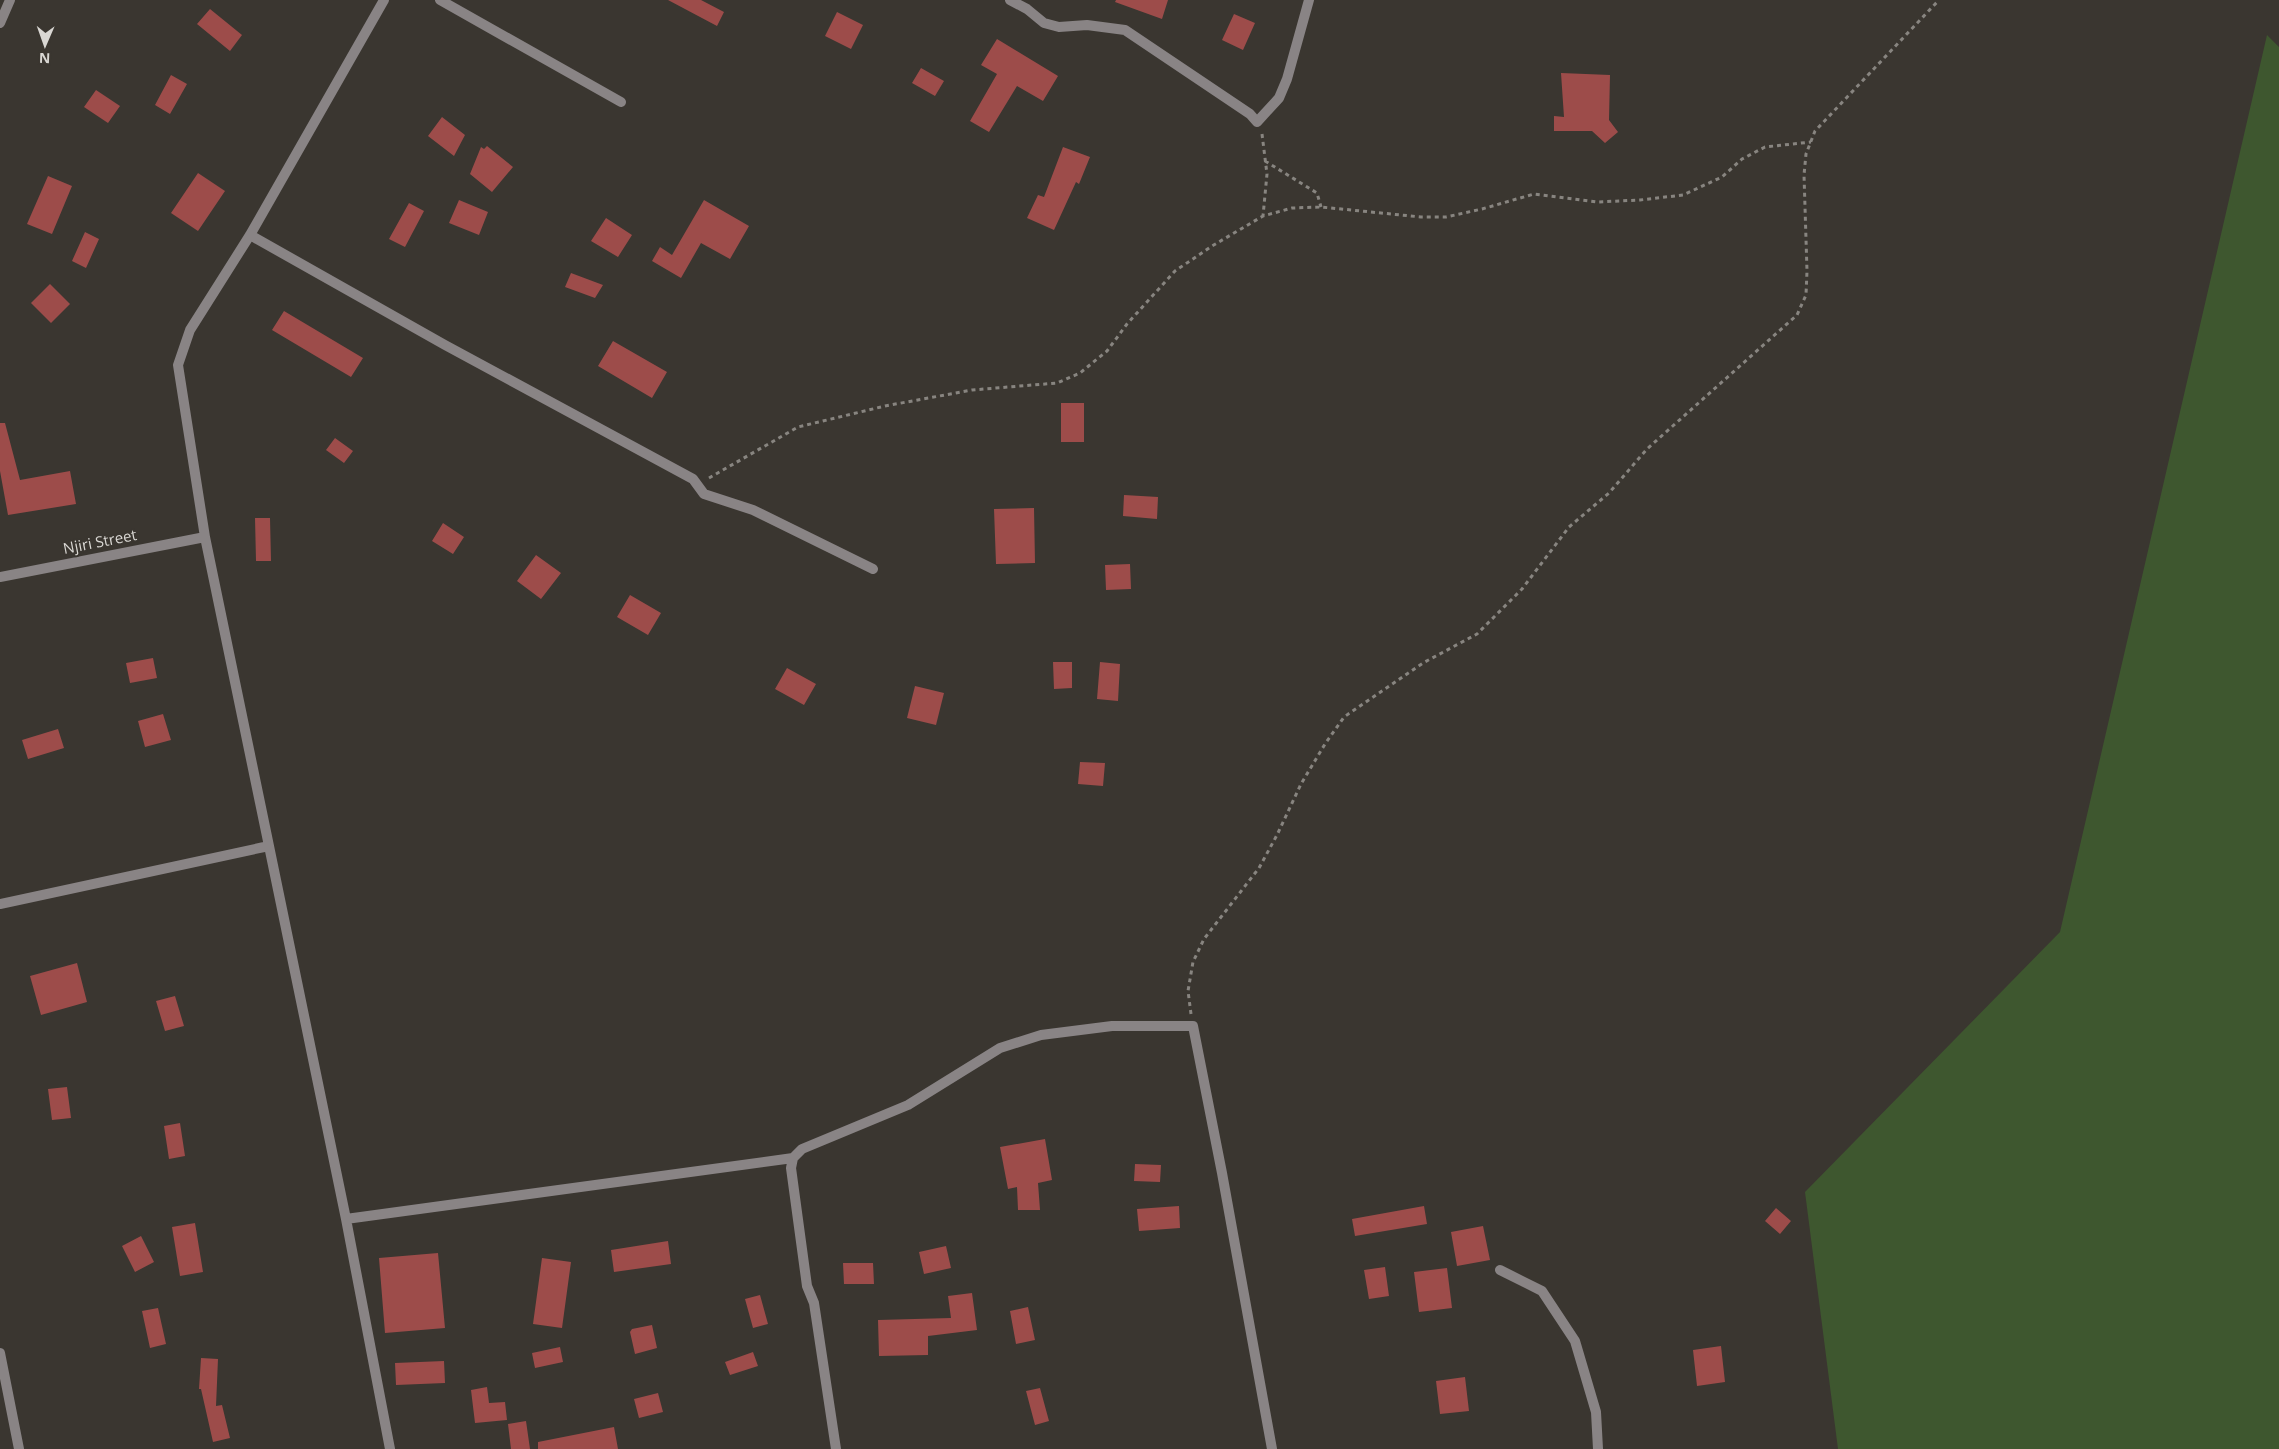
<svg xmlns="http://www.w3.org/2000/svg" width="2279" height="1449" viewBox="0 0 2279 1449" font-family="'Open Sans',sans-serif">
	<rect width="100%" height="100%" fill="#3a3630"/>
	<path fill="#3e572f" d="M2267 35 2279 47V1449H1838L1805 1192 2060 932Z"/>
	<path fill="#9d4c4a" d="M668 0H701L724 12 717 26Z
		M1116 0H1168L1162 19 1115 2Z
		M210 9 242 35 230 51 197 24Z
		M837 12 863 25 851 49 825 36Z
		M1234 14 1255 23 1243 50 1222 40Z
		M997 39 1058 76 1043 101 1017 86 989 132 970 121 997 74 981 65Z
		M921 68 944 81 935 96 912 83Z
		M1561 73 1610 75 1609 120 1618 132 1605 143 1592 131H1554V116L1564 117Z
		M171 75 187 84 170 114 155 105Z
		M96 90 120 106 108 123 84 107Z
		M442 117 465 135 454 156 428 136Z
		M487 146 513 167 492 192 470 174 481 147 484 149Z
		M1063 147 1090 157 1079 184 1076 182 1054 230 1027 218 1038 195 1044 197Z
		M198 173 225 191 198 231 171 213Z
		M48 176 72 186 52 234 27 224Z
		M459 200 488 212 479 235 449 223Z
		M704 200 749 226 730 259 701 243 681 278 652 261 660 247 672 255Z
		M409 203 424 211 405 247 389 239Z
		M606 218 632 235 618 257 591 241Z
		M85 232 99 239 86 268 72 261Z
		M571 273 603 285 595 298 565 287Z
		M50 284 70 304 51 323 31 303Z
		M284 311 363 358 351 377 272 330Z
		M613 341 667 372 652 398 598 366Z
		M1061 403H1084V442H1061Z
		M0 423H5L20 480 70 471 76 504 8 515 0 471Z
		M335 438 353 451 344 463 326 450Z
		M1124 495 1158 497 1157 519 1123 516Z
		M1034 508 1035 563 996 564 994 509Z
		M255 518H270L271 561H256Z
		M443 523 464 537 453 554 432 541Z
		M536 555 561 573 541 599 517 581Z
		M1130 564 1131 589 1106 590 1105 565Z
		M630 595 661 613 648 635 617 617Z
		M153 658 157 678 130 683 126 663Z
		M1053 662H1072V688L1054 689Z
		M1100 662 1120 664 1118 701 1097 699Z
		M787 668 816 684 804 705 775 689Z
		M915 686 944 693 936 725 907 718Z
		M163 714 171 740 145 747 138 721Z
		M58 729 64 748 28 759 22 740Z
		M1080 762 1105 763 1103 786 1078 784Z
		M77 963 87 1002 41 1015 30 976Z
		M175 996 184 1026 165 1031 156 1001Z
		M67 1087 71 1118 52 1120 48 1089Z
		M180 1123 185 1156 169 1159 164 1126Z
		M1045 1139 1052 1180 1038 1183 1040 1210H1018L1017 1187 1008 1189 1000 1147Z
		M1135 1164 1161 1165 1160 1182 1134 1181Z
		M1179 1206 1180 1228 1139 1231 1137 1209Z
		M1424 1206 1427 1224 1355 1236 1352 1219Z
		M1776 1208 1791 1221 1780 1234 1765 1221Z
		M195 1223 203 1272 180 1276 172 1227Z
		M1483 1226 1490 1260 1457 1266 1451 1232Z
		M141 1236 154 1262 135 1272 122 1246Z
		M668 1241 671 1264 614 1272 611 1250Z
		M946 1246 951 1268 924 1274 919 1252Z
		M438 1253 445 1328 385 1333 379 1258Z
		M542 1258 571 1262 562 1328 533 1324Z
		M843 1263H873L874 1284H844Z
		M1385 1267 1389 1296 1369 1299 1364 1270Z
		M1447 1268 1452 1308 1419 1312 1414 1272Z
		M972 1293 977 1330 928 1336V1355L879 1356 878 1320 951 1318 948 1296Z
		M760 1295 768 1324 753 1328 745 1299Z
		M1028 1307 1035 1340 1016 1344 1010 1311Z
		M158 1308 166 1344 150 1348 142 1311Z
		M652 1325 657 1348 635 1354 630 1332 632 1329Z
		M1721 1346 1725 1382 1697 1386 1693 1350Z
		M560 1347 563 1362 535 1368 532 1353Z
		M753 1352 758 1366 730 1375 725 1362Z
		M201 1358 218 1359 216 1406 222 1405 230 1438 213 1442 201 1389H199Z
		M444 1361 445 1383 396 1385 395 1363Z
		M1465 1377 1469 1411 1440 1414 1436 1381Z
		M487 1387 489 1403 505 1402 507 1420 475 1423 471 1390Z
		M1040 1388 1049 1421 1035 1425 1026 1391Z
		M658 1393 663 1412 639 1418 634 1399Z
		M526 1421 530 1449H511L508 1424Z
		M614 1427 618 1449H538V1442Z"/>
	<g fill="none" stroke-linecap="round" stroke-linejoin="round">
		<path stroke="#888580" stroke-width="3" stroke-dasharray="4 4" stroke-linecap="butt" d="M1262 134 1267 174 1263 216
			M1265 161 1317 193 1321 207
			M709 478 798 427 885 406 972 390 1057 383 1080 373 1107 351 1127 324 1175 271 1212 246 1263 216 1292 208 1321 207 1421 217H1446L1482 209 1534 194 1597 202 1640 200 1683 195 1722 177 1742 159 1765 147 1811 142
			M1191 1014 1188 991 1193 962 1204 939 1259 868 1277 835 1301 784 1325 744 1344 717 1423 663 1477 634 1522 589 1569 527 1609 493 1647 449 1797 315 1806 295 1807 271 1804 175 1806 154 1815 131 1939 0"/>
		<path stroke="#898485" stroke-width="10" d="M440 0 621 102"/>
		<path stroke="#898485" stroke-width="10" d="M1010 0 1027 9 1044 23 1059 27 1087 25 1125 30 1250 114 1257 122 1279 98 1287 79 1309 0
			M0 23 10 0
			M250 235 445 345 693 479 704 494 753 510 873 569
			M0 577 205 537
			M269 846 346 1219 390 1449
			M0 904 269 846 205 537 178 365 190 330 250 235 384 0
			M346 1219 793 1158
			M1500 1270 1542 1291 1575 1341 1596 1412 1598 1449
			M0 1353 19 1449
			M836 1449 814 1303 807 1286 791 1168 793 1158 802 1149 908 1105 1000 1048 1041 1035 1112 1026H1193L1222 1173 1272 1449"/>
	</g>
	<g text-anchor="middle" stroke-width="4" stroke-linejoin="round" paint-order="stroke">
		<g font-size="15" fill="#d9d7d3" stroke="#3a3630">
			<text transform="translate(100 542) rotate(-11)" y="5">Njiri Street</text>
		</g>
	</g>
	<g transform="translate(45 45) rotate(182)" stroke="#3a3630" stroke-width="4" paint-order="stroke">
	<path d="M0-4L9 19L0 12L-9 19Z" fill="#d9d7d3"/>
	<text y="-8" font-size="14" font-weight="bold" text-anchor="middle" fill="#d9d7d3">N</text>
	</g>
</svg>
